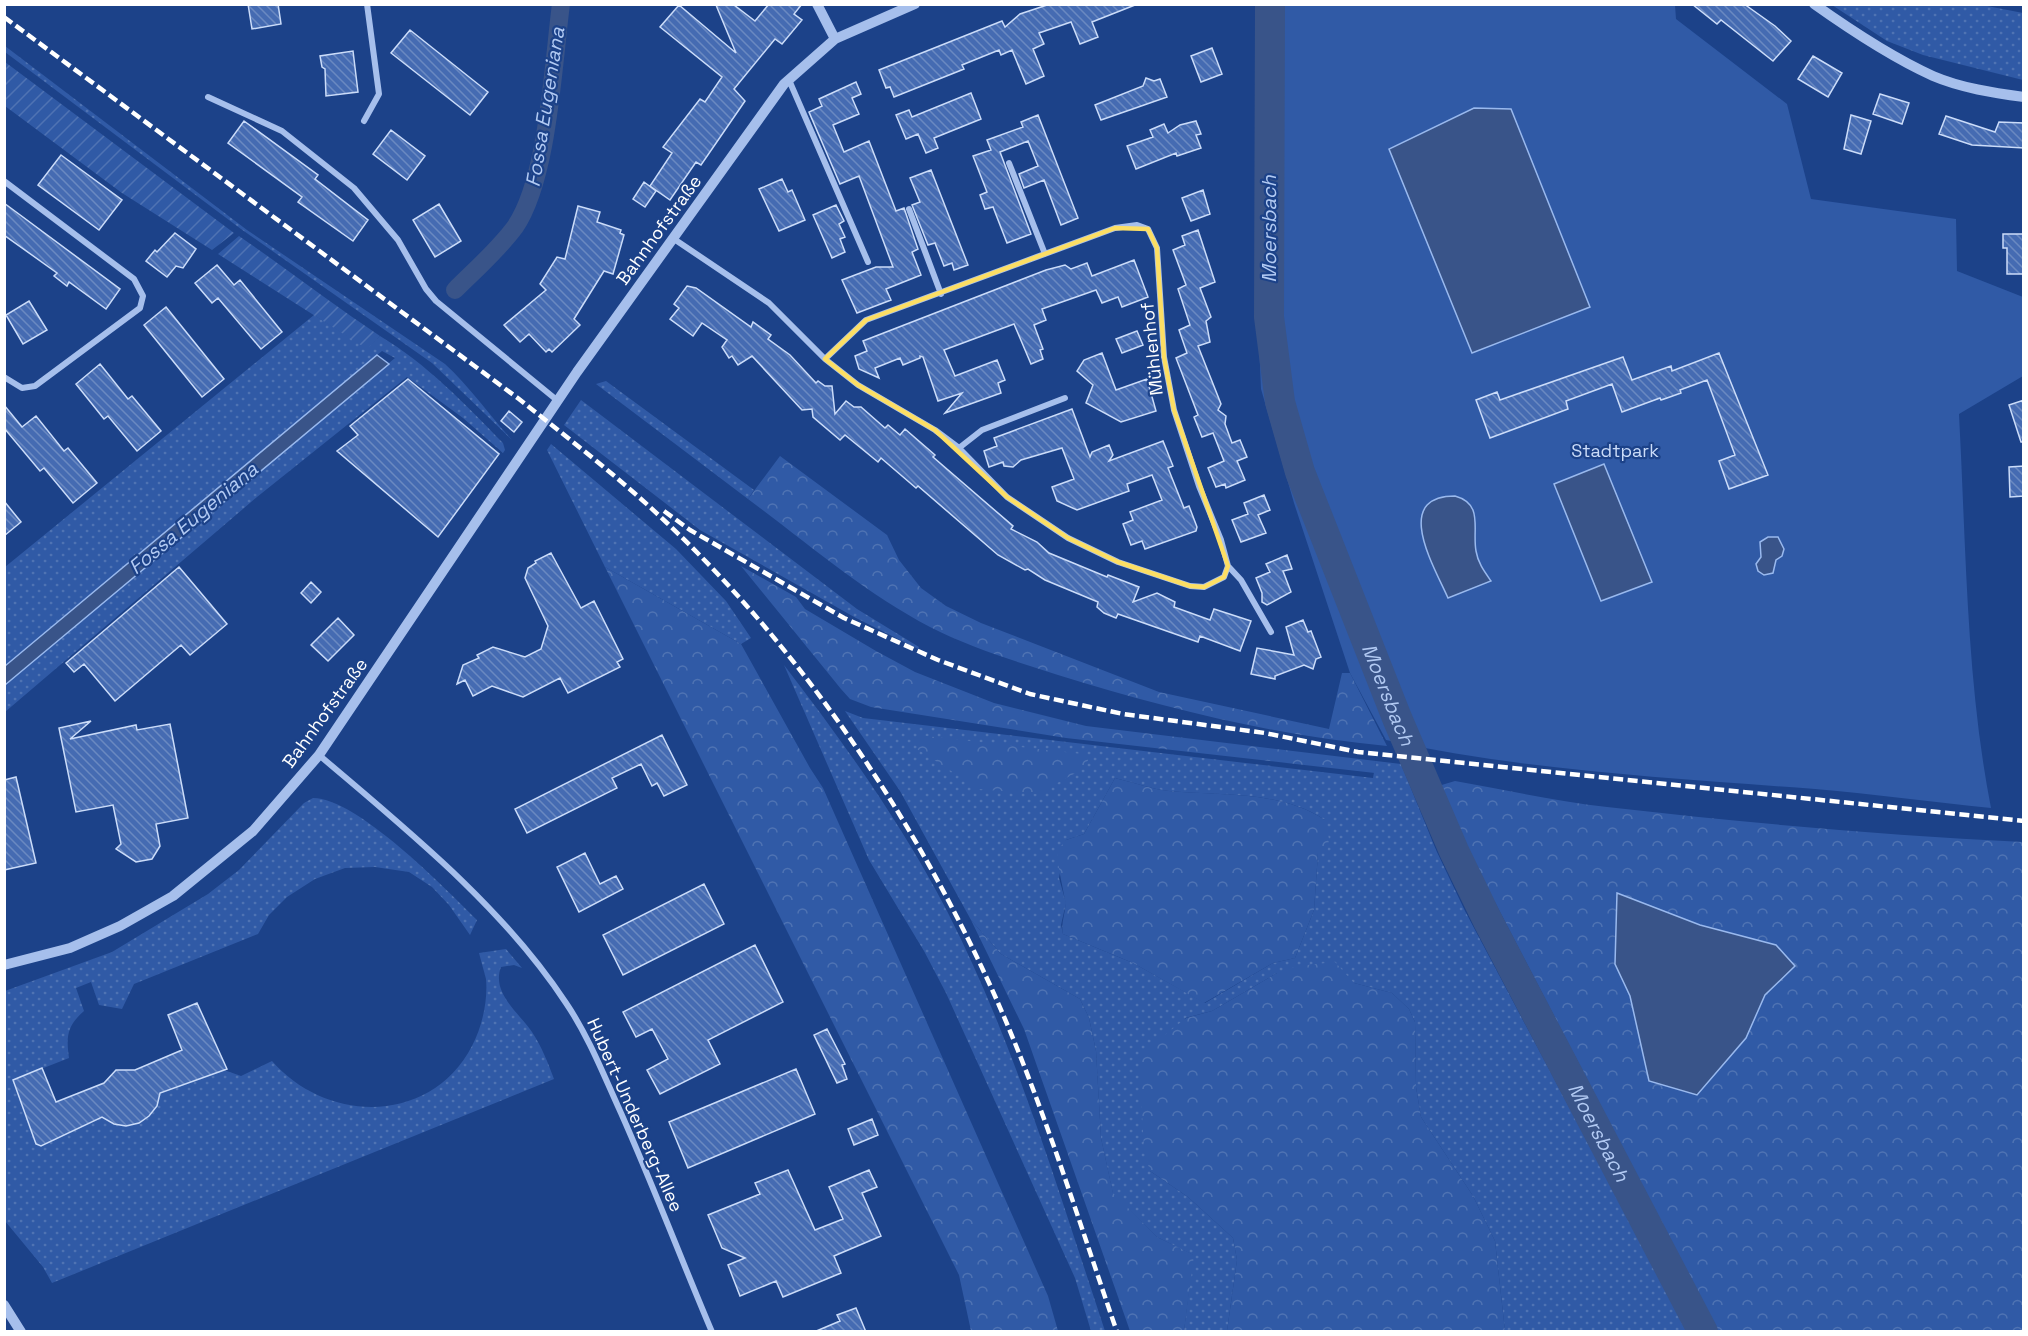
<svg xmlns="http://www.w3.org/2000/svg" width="2028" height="1336" viewBox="0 0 2028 1336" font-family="'Space Grotesk',sans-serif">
	<defs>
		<pattern id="grass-dots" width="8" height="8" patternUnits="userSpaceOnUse" patternTransform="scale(1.5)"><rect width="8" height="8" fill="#305aa6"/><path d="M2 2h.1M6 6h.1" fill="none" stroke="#4f73b3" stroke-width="1.8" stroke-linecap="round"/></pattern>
		<pattern id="forest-crowns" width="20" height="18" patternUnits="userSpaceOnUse" patternTransform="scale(1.5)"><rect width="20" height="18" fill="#305aa6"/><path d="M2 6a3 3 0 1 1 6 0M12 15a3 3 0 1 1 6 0" fill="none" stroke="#4f73b3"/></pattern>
		<pattern id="garden-furrows" width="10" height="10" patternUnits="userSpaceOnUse" patternTransform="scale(1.5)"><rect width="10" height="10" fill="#305aa6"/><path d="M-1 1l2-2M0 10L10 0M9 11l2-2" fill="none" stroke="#4f73b3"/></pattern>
		<pattern id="building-back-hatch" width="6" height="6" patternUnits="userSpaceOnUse" patternTransform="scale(1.5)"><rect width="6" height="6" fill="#456bb2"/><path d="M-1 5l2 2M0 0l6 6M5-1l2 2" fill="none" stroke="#6a89c1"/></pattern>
	</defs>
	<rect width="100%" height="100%" fill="#1c4289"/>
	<path fill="url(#grass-dots)" fill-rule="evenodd" d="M1982 5 2023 13V80L1923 55 1887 41 1832 5Z
		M5 46 247 230 445 364C470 387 489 415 512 440L432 363 241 229 5 52Z
		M314 315 367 348 380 336C427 364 465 404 503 443L505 450 503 453 463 418 407 377 257 497 5 712V685L395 358 382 351 5 666V567Z
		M606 381 754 490 748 499 596 384Z
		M581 400 857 609 919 647 918 649 856 618 700 530 564 425Z
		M551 444 676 549 726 601 751 638 741 644 605 567 547 450Z
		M784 665C844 743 902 824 947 911 1015 1044 1058 1190 1105 1331H1091L1075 1278 946 993 924 951 869 860Z
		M845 711 863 718 1373 778 1376 761 1401 764 1436 850 1465 911 1688 1331H1505L1495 1241 1473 1196 1421 1117 1416 1087 1415 1022 1409 1009 1392 993 1354 983 1277 973 1212 1011 1185 1018 1150 1171 1188 1197 1233 1238 1237 1260 1227 1331H1184L1193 1255 1157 1237 1113 1194 1101 1138 1096 1051 1089 1018 1080 999 1001 954 971 920 900 791ZM1115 778C1132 782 1151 789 1169 791 1221 796 1280 790 1325 820L1318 853 1314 910 1295 958 1273 963 1205 1003 1133 963 1063 934 1061 925 1066 903 1059 878 1066 840 1084 834Z
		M313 798C357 798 445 888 477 920L470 935 449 905 432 887 409 872 375 867 345 868 315 879 287 897 269 915 258 934 134 984 122 1009 99 1005 91 982 76 988 84 1011C67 1026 66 1036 69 1058L13 1080 36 1144 41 1146 102 1117C129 1133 152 1122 160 1093L224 1070 241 1076 272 1061C327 1124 431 1125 472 1046 482 1027 488 1001 486 979 484 971 481 961 479 953L506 949 522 968 514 965 501 967C491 993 519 1013 532 1032 542 1047 548 1063 554 1079L52 1283 43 1267 5 1221V991L112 952 208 894 239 870 304 803Z"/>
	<path fill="url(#forest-crowns)" fill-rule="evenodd" d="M780 456 887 535 899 560 921 588 946 606 981 623 1159 692 1329 729 1342 673H1350L1387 746C1276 736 1164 708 1058 675 1015 661 971 648 930 627 865 593 807 543 748 499Z
		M741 566 796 597 805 609 876 651 915 672 994 703 1086 726 1376 761 1375 773 1066 738 871 707 850 699 841 689Z
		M605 567 741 644 810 768 823 788 1048 1296 1058 1331H971L959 1275Z
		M917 735 1091 755 1083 769 1037 794 979 789 917 749Z
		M1115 778C1132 782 1151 789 1169 791 1221 796 1279 790 1325 820L1329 839 1327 852 1318 853 1314 910 1295 958 1273 963 1204 1003 1133 963 1063 934C1060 922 1067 912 1065 900 1062 883 1058 868 1057 851L1066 840 1084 834Z
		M1455 781C1505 790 1556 801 1607 807 1746 823 1884 835 2023 842V1331H1718L1435 787ZM1700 925 1776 946 1795 966 1765 995 1649 1082 1630 996 1615 964Z
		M971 920 1001 954 1080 999 1089 1018 1096 1051 1101 1138 1113 1193 1157 1237 1194 1255 1184 1331H1130L1024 1029Z
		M1335 962 1354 983 1392 993 1409 1009 1415 1022 1416 1087 1421 1117 1473 1196 1495 1241 1505 1331H1227L1237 1260 1233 1238 1188 1197 1150 1171 1144 1151 1139 1056 1186 1018 1212 1011 1277 973 1298 966Z"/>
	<path fill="#305aa6" d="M1260 5H1675L1676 19 1787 104 1811 199 1956 219 1957 271 2023 297V376L1959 414C1966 544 1966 680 1991 808 1933 802 1874 794 1815 789 1672 778 1526 771 1386 740L1350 673 1294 503 1261 389 1255 251Z"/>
	<path fill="url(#garden-furrows)" d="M5 62 234 233 212 250 122 193 5 106Z
		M239 236C287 269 332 304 380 336L367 349 218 254Z"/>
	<path fill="#395489" stroke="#99b9ee" stroke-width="1.5" d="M1474 108 1511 109 1590 307 1472 353 1389 149Z
		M377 355 389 364 5 685V666Z
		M1604 464 1652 582 1601 601 1554 484Z
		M1455 496C1484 504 1472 529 1476 551 1478 563 1484 571 1491 581L1448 598C1435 568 1391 496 1455 496Z
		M1768 537H1778L1784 549 1782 556 1776 560 1773 573 1764 575 1758 571 1756 564 1761 557 1760 542Z
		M1617 893 1700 925 1776 945 1795 966 1765 995 1746 1038 1697 1095 1649 1081 1630 996 1615 964Z"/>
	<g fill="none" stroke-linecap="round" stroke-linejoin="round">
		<path stroke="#395489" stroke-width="18" d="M455 290C475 270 498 250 515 227 548 179 553 65 561 4"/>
		<path stroke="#395489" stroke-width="30" id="s1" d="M1270 4 1269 317 1280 402 1300 472 1397 718 1454 851 1487 919 1703 1332"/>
	</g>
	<path fill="url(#building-back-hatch)" stroke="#cbdcf9" stroke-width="1.5" d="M248 4H278L281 24 252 29Z
		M769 4H802L794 14 802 20 782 44 775 39 734 89 745 101 701 165 696 162 670 200 650 186 672 153 663 147 700 99 705 102 722 77 660 27 679 5 736 53 716 5H734L755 21Z
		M1050 4 1135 5 1092 22 1098 37 1080 44 1071 22 1039 33 1044 44 1033 49 1044 76 1026 84 1012 50 1001 55 999 50 962 65 964 69 894 97 890 87 886 88 879 70 1002 21 1005 27 1020 14Z
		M1692 4H1744L1775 26 1791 41 1773 61 1721 20 1717 24Z
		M410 30 488 92 470 115 391 53Z
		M1212 48 1222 74 1201 82 1191 56Z
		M353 51 358 92 326 96 325 69 322 67 320 56Z
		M1813 56 1842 73 1828 97 1798 79Z
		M1146 78 1154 81 1160 79 1167 97 1101 120 1095 105 1143 86Z
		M856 82 861 94 852 98 859 114 833 125 844 152 869 141 896 211 904 208 918 249 912 252 921 275 886 289 891 300 857 313 842 280 876 267H893L859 176 840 184 809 112 822 106 819 99Z
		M971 93 981 119 934 138 938 148 926 153 918 134 906 139 896 115 909 110 912 117Z
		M1880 94 1909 103 1902 124 1873 114Z
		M1038 115 1078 218 1061 225 1044 180 1024 188 1019 174 1038 166 1028 141 1000 152 1031 234 1007 243 993 207 985 209 980 195 987 192 973 156 991 150 987 140 1023 127 1021 122Z
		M1851 115 1871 121 1861 154 1844 149Z
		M1946 116 1995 132 1999 122 2024 123V148L1972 145 1939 134Z
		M244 121 318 175 315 179 368 220 353 241 298 202 302 197 228 143Z
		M1196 121 1201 134 1196 135 1201 148 1177 156 1176 153 1136 169 1127 146 1153 137 1150 130 1164 124 1168 133 1180 125Z
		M391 130 425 156 407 180 373 154Z
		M61 155 122 200 99 230 38 185Z
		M931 170 968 265 954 270 952 263 944 266 935 243 928 245 912 205 920 202 910 178Z
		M782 179 788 192 792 190 805 220 779 231 759 189Z
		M644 182 656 191 645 207 633 199Z
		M1203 190 1210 214 1191 221 1182 198Z
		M4 203 120 289 106 309 69 282 67 286 54 276 57 273 4 235Z
		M439 204 461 241 435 257 413 220Z
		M836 205 844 221 839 224 845 237 840 239 845 252 832 258 813 215Z
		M578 206 600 212 597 222 621 230 620 233 624 235 613 274 604 271 574 319 580 325 552 352 549 349 546 352 529 334 520 342 504 325 546 290 540 284 557 257 565 259Z
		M1198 230 1215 282 1200 288 1211 317 1206 321 1210 342 1198 346 1221 404 1218 410 1226 416 1225 424 1232 443 1240 440 1247 457 1237 461 1245 480 1226 488 1225 484 1216 487 1208 468 1224 461 1213 433 1202 437 1194 417 1198 415 1176 358 1187 353 1179 330 1190 325 1178 289 1186 285 1173 250 1185 245 1182 236Z
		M175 233 196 249 183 268 176 266 167 277 146 261 155 250 157 252Z
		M2003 234H2024V274H2007V248H2003Z
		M1134 260 1148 297 1122 307 1118 297 1102 303 1096 290 1042 309 1046 320 1034 325 1043 349 1040 350 1043 359 1031 364 1014 324 944 350 955 376 997 360 1005 380 998 383 1001 393 945 413 962 393 938 401 923 357 920 356V358L903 365 900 358 875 368 879 378 859 369 855 356 867 351 863 341 1046 270 1065 265 1071 269 1087 263 1092 276Z
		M217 265 234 285 240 280 282 332 261 349 218 298 212 303 195 283Z
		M687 286 696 288 751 327 753 322 771 335 768 339 790 355 816 383 818 381 825 386H832L835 414 846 401 854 407H861L885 428 888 425 900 435 905 429 935 455 933 457 1013 526 1011 529 1037 542 1049 553 1107 577 1108 575 1139 587 1133 602 1157 593 1175 602 1174 607 1210 620 1214 609 1251 621 1240 651 1200 636 1198 642 1118 614 1116 618 1104 613 1097 607 1098 602 1045 580 1028 569 1025 570 998 555 918 486 916 488 881 458 878 462 845 435 840 440 813 417 812 409 802 410 752 356 738 365 732 356 729 358 722 347 727 340 702 323 693 336 670 319 679 308 674 304Z
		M29 301 47 330 23 344 6 315Z
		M166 307 224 379 202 397 144 325Z
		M1137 331 1143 345 1122 353 1116 339Z
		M1102 353 1116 390 1147 379 1156 411 1121 422 1086 403 1093 385 1077 371 1084 360Z
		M1719 353 1768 475 1729 489 1719 461 1735 455 1707 380 1680 390 1681 393 1667 398 1661 400 1660 398 1622 412 1612 384 1566 401 1568 409 1490 438 1476 400 1497 392 1500 400 1623 357 1632 380 1671 366 1672 371Z
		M100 364 128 399 132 396 161 431 137 451 108 416 104 419 76 384Z
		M408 379 499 454 438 537 337 451 358 435 350 426Z
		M2024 400V442H2021L2009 405Z
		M4 405 22 427 36 416 64 451 68 448 97 483 73 503 44 468 40 471 4 428Z
		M1072 409 1090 457 1092 452 1109 445 1113 455 1109 461 1163 441 1173 466 1168 468 1184 508 1189 506 1197 527 1196 531 1145 549 1142 541 1131 545 1123 524 1133 520 1130 512 1162 500 1152 475 1127 484 1129 491 1077 510 1057 501 1052 487 1074 479 1062 448 1021 460 1013 467 1004 466 1003 462 989 467 984 451 997 446 994 438Z
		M509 411 522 422 514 432 501 421Z
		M2024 466V496L2010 497 2009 467Z
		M1264 495 1270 510 1258 515 1266 533 1241 542 1232 520 1248 514 1244 503Z
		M4 501 21 522 4 536Z
		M551 553 581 608 594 601 623 659 617 662 620 667 568 693 560 678 523 697 492 686 473 696 465 680 457 684 463 665 479 658 477 655 493 647 525 657 541 649 548 626 525 578 528 568 536 563 535 561Z
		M1287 555 1292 569 1283 571 1291 592 1267 605 1262 602V593L1256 578 1270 572 1266 564Z
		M179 567 227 624 190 655 181 645 115 701 84 664 74 672 66 663Z
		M311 582 321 592 311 603 301 593Z
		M338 618 354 635 328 661 311 645Z
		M1303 620 1308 632 1311 631 1321 657 1316 659 1313 669 1304 665 1275 676V679L1251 674 1257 648 1294 655 1286 627Z
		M91 721 70 739 136 725 137 730 170 724 188 818 156 824 160 846 152 859 136 862 116 849 121 844 113 805 76 812 59 728Z
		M662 735 687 785 664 796 657 783 652 786 641 764 612 778 617 788 527 833 515 809Z
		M16 777 36 863 4 870V780Z
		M585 853 600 884 616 876 623 889 579 912 557 867Z
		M704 884 724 924 623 975 603 935Z
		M755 945 783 1002 708 1040 720 1064 660 1094 647 1070 668 1059 652 1029 636 1037 623 1012Z
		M197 1003 227 1069 160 1093 157 1106 149 1116 139 1123 126 1126 114 1124 102 1117 41 1146 36 1144 13 1080 42 1068 56 1102 104 1083 116 1070H135L182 1050 168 1015Z
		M827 1029 845 1064 842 1065 847 1079 837 1083 814 1035Z
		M796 1069 815 1114 688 1168 669 1122Z
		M872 1119 878 1135 854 1145 848 1129Z
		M788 1170 815 1230 843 1219 829 1187 869 1170 877 1187 862 1193 881 1236 834 1256 841 1273 783 1297 776 1281 740 1296 728 1265 745 1258 722 1248 708 1215 760 1194 755 1183Z
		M856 1308 866 1332H814L840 1321 837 1315Z"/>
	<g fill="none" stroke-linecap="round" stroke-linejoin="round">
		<path stroke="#a6bfec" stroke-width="6" d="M789 80 868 262
			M208 97 282 131 354 188 398 240 426 289 436 301 558 401
			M364 121 379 94 367 4
			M1009 163 1045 254
			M4 181 134 279 143 296 140 308 35 386 22 388 4 377
			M909 209 941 294
			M674 239 769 303 825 359 858 385 935 430 959 448 1007 497 1068 538 1118 562 1190 586 1204 587 1224 577 1228 566 1221 540 1199 486 1174 410 1164 357 1157 248 1148 229 1137 225 1115 228 866 320 825 359
			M959 448 982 430 1065 398
			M1228 566 1241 580 1271 632
			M319 755C407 830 502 906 566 1003 589 1037 604 1076 621 1113 653 1185 681 1259 712 1332"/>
		<path stroke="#a6bfec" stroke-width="10" d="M817 4 835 39
			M1814 4C1852 31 1891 57 1933 76 1961 88 1994 93 2024 97
			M4 965 70 948 120 926 173 896 253 831 319 755 577 372 784 84 835 39 915 4
			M4 1305 21 1332"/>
		<path stroke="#fff" stroke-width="4.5" stroke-dasharray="10 4.5" stroke-linecap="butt" d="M4 17 519 399C569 439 620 478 667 523 803 652 912 815 990 985 1041 1097 1077 1216 1117 1332
			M664 511 690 530 844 618 938 660 1030 694 1123 714 1265 733 1358 752 2024 821"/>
	</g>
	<path fill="none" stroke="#fcde64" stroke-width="4.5" stroke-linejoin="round" d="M1115 228 1148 229 1157 248 1164 357 1174 410 1228 566 1224 577 1204 587 1190 586 1118 562 1068 538 1007 497 935 430 858 385 825 359 866 320Z"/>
	<g text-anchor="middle" stroke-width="4.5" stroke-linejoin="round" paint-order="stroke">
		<g font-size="18" fill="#fff" stroke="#1c4289">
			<text transform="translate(659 230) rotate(-54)" y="6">Bahnhofstraße</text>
			<text transform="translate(1152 349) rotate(-96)" y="6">Mühlenhof</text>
			<text transform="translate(325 713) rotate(-54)" y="6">Bahnhofstraße</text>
			<text transform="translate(635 1115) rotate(66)" y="6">Hubert-Underberg-Allee</text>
		</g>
		<g font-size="18" fill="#cbdcf9" stroke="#1c4289">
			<text x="1615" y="457">Stadtpark</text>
		</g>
		<g font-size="20" font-style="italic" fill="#b2caf3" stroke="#1c4289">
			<text transform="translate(545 107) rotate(-81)" y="7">Fossa Eugeniana</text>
			<text transform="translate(1269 229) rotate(-90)" y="7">Moersbach</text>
			<text transform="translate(193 518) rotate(-40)" y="7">Fossa Eugeniana</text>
			<text dy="7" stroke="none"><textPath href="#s1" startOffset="711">Moersbach</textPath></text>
			<text dy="7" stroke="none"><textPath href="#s1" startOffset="1197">Moersbach</textPath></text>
		</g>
	</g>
	<rect width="2028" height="1336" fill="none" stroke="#ffffff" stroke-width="12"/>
</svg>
